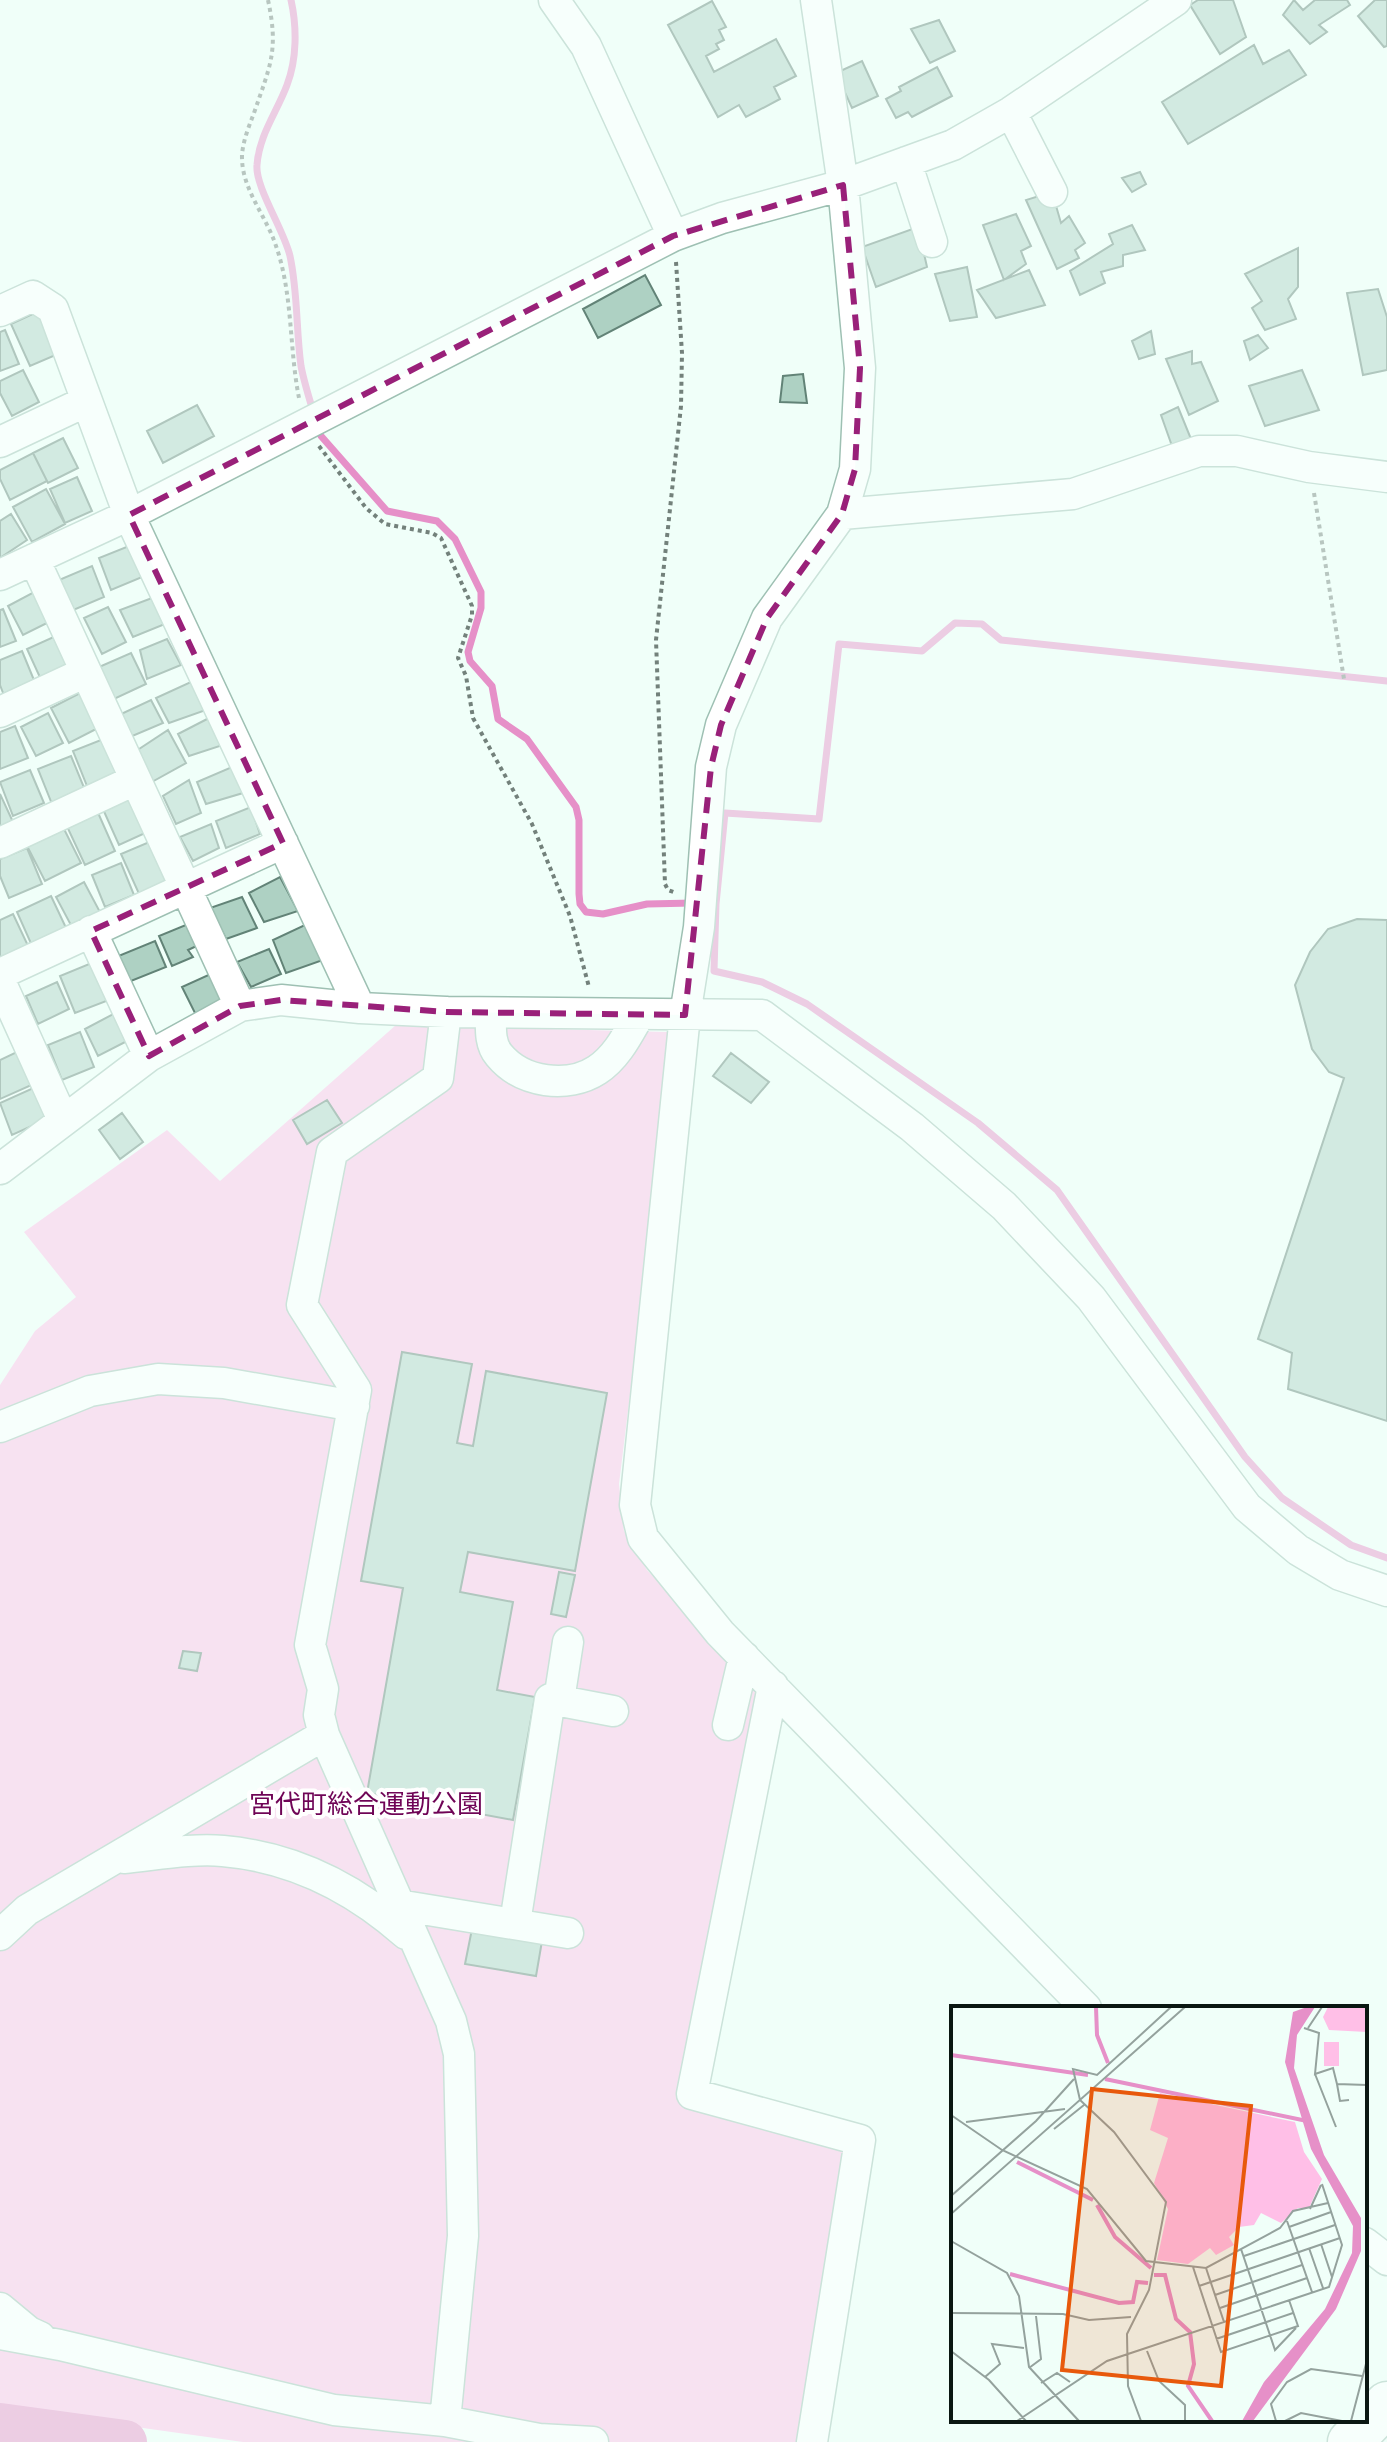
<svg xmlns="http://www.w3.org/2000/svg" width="1387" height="2442" viewBox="0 0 1387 2442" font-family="'Fira Sans','Noto Sans JP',sans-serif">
	<rect width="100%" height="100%" fill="#f0fff9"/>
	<path fill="#ffbfe7" d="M396 1025 668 1032 673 1043 619 1484 624 1531 647 1570 763 1690 681 2098 850 2146 802 2442H243L0 2408V1385L35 1331 76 1297 24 1232 167 1130 220 1181Z"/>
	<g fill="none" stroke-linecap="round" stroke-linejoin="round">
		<path stroke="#e690c8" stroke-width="7" d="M291 0C297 27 297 59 287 85 277 112 259 135 257 165 255 187 284 230 290 256 298 293 296 330 301 366 304 382 309 398 314 414
			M317 426 321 436 387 511 437 521 455 539 481 592V608L468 652 470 661 492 686 498 719 527 739 576 807 579 820V894L580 904 586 912 603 914 647 904 693 903
			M709 904H716L714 971 762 982 807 1004 978 1123 1057 1190 1245 1457 1282 1498 1351 1545 1387 1558
			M716 904 725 813 819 819 839 644 922 651 955 623 982 624 1001 640 1387 681"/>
		<path stroke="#e690c8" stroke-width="44" d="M0 2425 125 2442"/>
	</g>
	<path fill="#aed1c3" stroke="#628377" stroke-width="2" d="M1198 0H1233L1246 37 1220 54 1190 5Z
		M1294 0 1303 10 1315 0H1347L1350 5 1319 25 1327 32 1310 44 1283 15Z
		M1375 0H1387V46L1384 47 1358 16Z
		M712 1 726 27 719 30 724 40 716 44 719 49 706 56 714 72 776 39 796 76 774 87 780 99 746 117 739 105 718 117 668 25Z
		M939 20 955 51 930 63 911 29Z
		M1254 45 1263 64 1289 50 1306 75 1188 144 1162 102Z
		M862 61 878 96 852 108 836 73Z
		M937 67 952 96 912 117 908 112 896 118 886 99 901 91 899 87Z
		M1140 172 1146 184 1132 192 1122 178Z
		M1052 192 1061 223 1069 216 1085 243 1075 250 1079 258 1057 269 1026 200Z
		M1016 214 1031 246 1021 251 1026 264 1004 280 983 225Z
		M1132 225 1145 250 1123 255V266L1101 272 1105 283 1080 295 1070 271 1113 244 1109 234Z
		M918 227 927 267 876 287 862 247Z
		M1298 248V287L1288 299 1296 319 1265 330 1252 308 1262 301 1245 274Z
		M967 267 977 317 950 321 935 274Z
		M1029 270 1045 305 996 318 977 290Z
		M645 275 661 305 598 338 583 309Z
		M1378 289 1387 317V370L1363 375 1347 293Z
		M39 311 58 354 30 366 11 324Z
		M5 330 19 364 0 371V332Z
		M1151 331 1155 354 1139 359 1132 341Z
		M1258 335 1268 348 1250 360 1244 341Z
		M1192 351V364L1201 362 1218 401 1189 415 1166 359Z
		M23 370 39 402 12 416 0 393V381Z
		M1302 370 1319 410 1265 426 1249 386Z
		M803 374 807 403 780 402 783 376Z
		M197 405 214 436 163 463 147 431Z
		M1178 407 1191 439 1172 446 1161 415Z
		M63 438 78 468 48 483 33 453Z
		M33 453 47 481 10 500 0 479V470Z
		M77 477 92 511 65 523 50 489Z
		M46 489 65 524 32 542 13 507Z
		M11 514 27 540 0 558V521Z
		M134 544 147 575 111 590 99 558Z
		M92 566 104 597 71 611 59 580Z
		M36 591 51 621 23 635 8 606Z
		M152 598 165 624 133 637 120 610Z
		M108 607 126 642 102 654 84 618Z
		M3 609 16 641 0 647V610Z
		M58 635 74 670 43 684 27 649Z
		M167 639 181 665 147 679 140 650Z
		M22 651 36 685 5 698 0 685V660Z
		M131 653 146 684 114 699 99 667Z
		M193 681 206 710 169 723 156 698Z
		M84 691 102 726 69 743 51 708Z
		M151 700 163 723 130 737 119 715Z
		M48 713 63 743 36 756 21 727Z
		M211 717 223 745 189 756 178 734Z
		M15 726 28 758 0 769V732Z
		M168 730 186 763 150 783 133 753Z
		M106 738 124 782 91 796 73 751Z
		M71 756 85 790 52 804 38 769Z
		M232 767 243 793 206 804 197 782Z
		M30 770 44 803 13 816 0 782Z
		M189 780 201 813 176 824 163 796Z
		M137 792 154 829 119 845 102 807Z
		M0 794 13 822 0 827Z
		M95 806 115 851 85 865 64 820Z
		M251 807 260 834 226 848 216 821Z
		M60 821 81 863 45 881 24 840Z
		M211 824 219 848 193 861 180 837Z
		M154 840 173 881 140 896 121 854Z
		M27 848 42 884 9 898 0 876V859Z
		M121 863 134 895 105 907 92 875Z
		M280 877 298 911 264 922 249 893Z
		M84 882 101 914 73 929 56 897Z
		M51 896 68 932 33 948 17 912Z
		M242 897 257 928 226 939 210 908Z
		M13 914 30 950 0 964V920Z
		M1357 919 1387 920V1421L1288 1389 1292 1353 1258 1339 1344 1078 1329 1072 1312 1049 1295 985 1310 952 1328 929Z
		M193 922 201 944 188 950 193 957 172 966 159 936Z
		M307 924 323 960 286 973 273 940Z
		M155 941 166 967 126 983 116 957Z
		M269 949 281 974 251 987 237 962Z
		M94 962 109 1000 75 1013 60 976Z
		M215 972 229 1001 198 1019 182 987Z
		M57 982 69 1009 38 1024 26 996Z
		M119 1011 133 1038 98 1056 85 1029Z
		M80 1032 94 1067 62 1080 48 1045Z
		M21 1050 36 1083 0 1099V1060Z
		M731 1053 769 1082 751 1103 713 1076Z
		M40 1085 54 1116 12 1135 0 1103Z
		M327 1100 342 1123 307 1144 293 1120Z
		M122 1113 143 1142 120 1159 99 1130Z
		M402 1352 472 1364 457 1443 473 1446 486 1371 607 1393 575 1571 468 1552 460 1592 513 1602 497 1690 535 1697 513 1820 367 1793 403 1588 361 1581Z
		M559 1572 575 1575 566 1617 551 1614Z
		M183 1651 201 1653 197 1671 179 1668Z
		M472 1929 542 1941 536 1976 465 1964Z"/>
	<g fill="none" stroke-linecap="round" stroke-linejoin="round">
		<defs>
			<path id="minor" d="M554 0 586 46 673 236
				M816 0 843 185 860 368 855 469 842 514 767 618 721 725 711 767 699 927 685 1015 635 1505 643 1538 720 1633 1086 2008
				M1011 112 1052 192
				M906 162 932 242
				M0 311 33 296 53 309 129 515 360 1008
				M0 442 87 401
				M842 514 1073 494 1199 451H1237L1309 467 1387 477
				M34 559 240 1006
				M0 575 129 515 673 236 722 218 843 185 953 145 1011 112 1176 0
				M0 712 86 672
				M0 843 135 780
				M91 931 149 1056
				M0 974 283 843
				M0 981 63 1120
				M491 1013C491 1027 489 1043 499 1055 522 1083 568 1089 597 1070 617 1057 628 1034 639 1015
				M0 1169 149 1056 240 1006 281 1000 360 1008 446 1012 762 1015 912 1127 1004 1206 1091 1298 1247 1507 1298 1550 1340 1575 1387 1591
				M0 1427 90 1391 158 1379 224 1383 354 1406
				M773 1686 692 2094 860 2140 812 2442
				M559 1700 568 1642
				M728 1725 744 1657
				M124 1858C155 1855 193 1848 223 1851 293 1857 354 1888 406 1934
				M398 1905 568 1933
				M515 1923 550 1699 613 1711
				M0 1935 27 1910 324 1735
				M1365 2243 1387 2260
				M0 2308 29 2332 40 2337
				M0 2334 60 2345 334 2410 445 2421 539 2439 593 2442
				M445 2421 463 2236 459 2054 451 2021 324 1735 319 1715 323 1689 310 1645 356 1390 302 1305 332 1152 438 1078 446 1012"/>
			<path id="highway" d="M1350 2442 1387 2404"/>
		</defs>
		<use href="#minor" stroke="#9ec0b3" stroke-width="33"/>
		<use href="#highway" stroke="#9ec0b3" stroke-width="47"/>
		<path stroke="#73817b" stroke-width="4" stroke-dasharray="4 4" stroke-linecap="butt" d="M268 0C279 51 270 66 254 113 249 126 243 141 242 155 241 189 266 215 276 246 293 294 289 348 299 398
			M676 262 682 353 681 406 656 640 665 884 668 890 676 893
			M319 446 366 508 385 524 432 533 441 538 472 606V615L458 658 466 676 473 718 532 824 570 916 589 987
			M1314 493 1344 679"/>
		<use href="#minor" stroke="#fff" stroke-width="30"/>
		<use href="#highway" stroke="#fff" stroke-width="44"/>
	</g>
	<path d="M0 0H1387V2442H0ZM843 185 860 368 855 469 842 514 767 618 721 725 711 767 685 1015 446 1012 281 1000 240 1006 149 1056 91 931 283 843 129 515 673 236Z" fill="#f0fff9" fill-opacity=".55" fill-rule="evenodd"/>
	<path fill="none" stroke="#992079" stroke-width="6" stroke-dasharray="16 10" stroke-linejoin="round" d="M843 185 860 368 855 469 842 514 767 618 721 725 711 767 685 1015 446 1012 281 1000 240 1006 149 1056 91 931 283 843 129 515 673 236Z"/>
	<g text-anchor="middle" stroke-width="8" stroke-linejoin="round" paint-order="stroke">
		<g font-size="26" fill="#6f0456" stroke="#fff">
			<text x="366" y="1813">宮代町総合運動公園</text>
		</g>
	</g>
	<g transform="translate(951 2006)">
		<rect width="416" height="416" fill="#f0fff9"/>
		<path d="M377 1H416V26L378 24 372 11ZM373 36H388V60H373ZM209 87 344 116 353 146 371 173 358 202H347L330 217 310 207 303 219 288 221 278 231 283 239 265 249 259 242 237 258 206 254 217 203 203 177 217 132 199 124Z" fill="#ffbfe7"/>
		<path d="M356 1H364L346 29 343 62 373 149 410 212V245L385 303 302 415H291L313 376 374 303 401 247 402 220 360 143 334 56 342 6Z" fill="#e690c8"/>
		<path fill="none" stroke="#e690c8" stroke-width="4" d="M145 1 146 29 157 57M0 49 137 69M154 73 356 115M66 156 142 194M146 199 164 231 200 262M59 268 168 297 182 296 186 276 197 277M203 269H214L225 313 239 326 243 358 237 380 261 415"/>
		<path fill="none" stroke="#94a29d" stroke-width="2" d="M353 22 368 27 364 68 382 62 386 78 416 79M357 22 371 1M364 68 385 121M386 78 389 95 398 94M0 109 51 144 136 183 195 255 255 262 329 222 342 205 377 197M15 116 114 103M103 123 133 99M0 190 85 115 123 73M359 203 370 179M0 208 234 1M336 215 361 286M338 221 380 206M0 235 56 267 68 290 78 361 128 415M370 238 381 271M358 242 372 282M290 243 324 344 345 322M293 250 384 219M242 261 270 346 347 320 338 294M255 262 273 316M248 280 389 232M264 289 351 259M269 302 356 272M0 307 112 308 138 314 180 311M265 333 342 307M0 345 38 374 75 415M196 345 208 375 234 399V415M78 362 90 353 85 310M34 371 49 358 41 338 73 342M90 377 106 367 119 376M66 415 156 355 378 281 391 239 371 178M190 415 177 380 176 328 198 284 215 196 163 126 129 94 122 63 146 69 220 1M325 415 320 398 336 376 360 363 411 370M334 415 350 407 391 415M400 415 416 354"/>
		<path fill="#e8590c" fill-opacity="0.15" stroke="#e8590c" stroke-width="4" d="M141 83 300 100 270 380 111 364Z"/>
		<rect width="416" height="416" fill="none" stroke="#0a1712" stroke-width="4"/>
	</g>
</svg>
